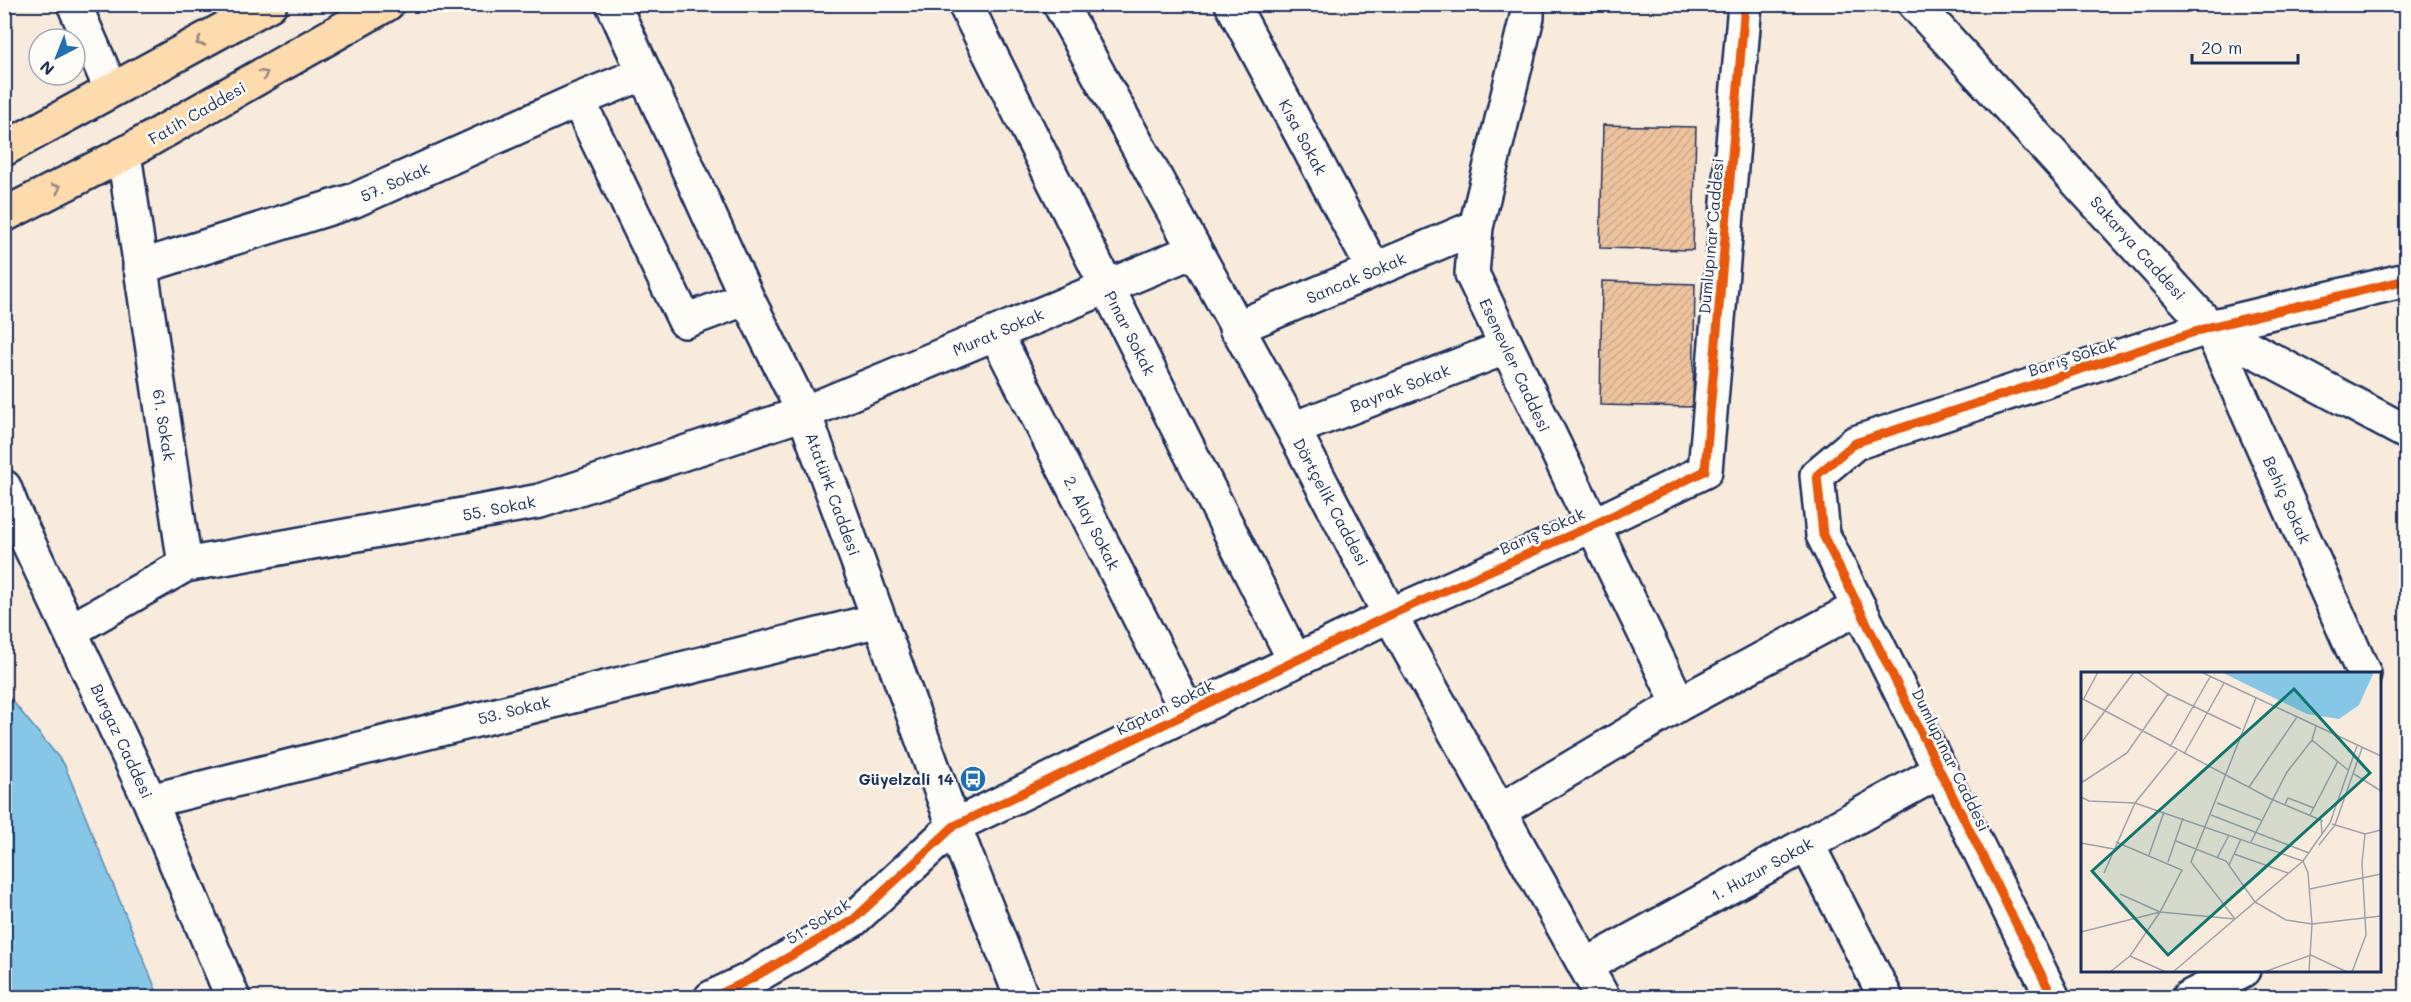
<svg xmlns="http://www.w3.org/2000/svg" width="2411" height="1002" viewBox="0 0 2411 1002" font-family="Mali,sans-serif">
	<defs>
		<pattern id="building-hatch" width="6" height="6" patternUnits="userSpaceOnUse" patternTransform="scale(1.5)"><rect width="6" height="6" fill="#edc39d"/><path d="M-1 1l2-2M0 6l6-6M5 7l2-2" fill="none" stroke="#cba88a"/></pattern>
	</defs>
	<rect width="100%" height="100%" fill="#f8ebdc"/>
	<filter id="ink" filterUnits="userSpaceOnUse"><feTurbulence type="fractalNoise" baseFrequency=".0167" numOctaves="2"/><feDisplacementMap in="SourceGraphic" scale="12" xChannelSelector="R" yChannelSelector="G"/><feConvolveMatrix kernelMatrix="1 2 1 2 8 2 1 2 1" color-interpolation-filters="sRGB"/></filter>
	<g filter="url(#ink)">
		<path fill="#86c7e7" stroke="#5b8ab0" stroke-width="1.5" d="M5 692 64 764 159 997H5Z"/>
		<path fill="url(#building-hatch)" stroke="#1b2f5e" stroke-width="1.5" d="M1603 125 1696 127 1693 250 1600 248Z
			M1602 281 1695 284 1693 407 1600 405Z"/>
		<g fill="none" stroke-linecap="round" stroke-linejoin="round">
			<defs>
				<path id="minor" d="M74 4 111 89
					M613 4 747 298 804 413 954 826 1022 998
					M965 4 1295 661
					M1060 4 1293 429 1390 615 1603 998
					M1232 4 1374 270
					M1527 4V17L1476 227 1472 274 1679 704
					M1915 4 2210 327 2406 432
					M578 100 685 321 747 298
					M140 267 355 200 578 100 642 74
					M2210 327 2364 674
					M1236 328 1476 227
					M996 334 1188 713
					M1293 429 1507 347
					M4 487 13 510 150 801 233 998
					M185 565 540 501 804 413 1193 251
					M70 631 185 565 124 154
					M150 801 879 620
					M1499 811 1679 704 1859 607
					M1807 844 1886 998
					M1585 966 1940 771
					M711 998 749 980 853 920 954 826 1390 615 1591 526 1705 471 1745 4
					M2053 998 1823 535 1817 475 1855 443 2210 327 2406 280
					M2188 998 2243 970"/>
				<path id="major" d="M4 149 270 4
					M4 215 124 154 387 4"/>
			</defs>
			<use href="#minor" stroke="#1b2f5e" stroke-width="38"/>
			<use href="#major" stroke="#1b2f5e" stroke-width="38"/>
			<use href="#minor" stroke="#fdfcf7" stroke-width="33"/>
			<use href="#major" stroke="#fedbac" stroke-width="33"/>
			<defs>
				<path id="cycleway" d="M711 998 749 980 853 920 954 826 1390 615 1591 526 1705 471 1745 4
					M2053 998 1823 535 1817 475 1855 443 2210 327 2406 280"/>
			</defs>
			<use href="#cycleway" stroke="#fdfcf7" stroke-width="13"/>
			<use href="#cycleway" stroke="#e8590c" stroke-width="9"/>
		</g>
		<defs><path id="oneway-chevron" d="M-2-3.5L2.5 0L-2 3.5" fill="none" stroke-width="1.6" stroke-linecap="round" stroke-linejoin="round" transform="scale(1.5)"/></defs>
		<g stroke="#8c8585">
			<use href="#oneway-chevron" transform="translate(200 42) rotate(152)"/>
			<use href="#oneway-chevron" transform="translate(264 74) rotate(-30)"/>
			<use href="#oneway-chevron" transform="translate(57 188) rotate(-27)"/>
		</g>
	</g>
	<defs>
		<symbol id="bus-disc" viewBox="-11 -11 22 22"><circle r="9.5" fill="#1f6fb2" stroke="#fdfcf7"/><path d="M-5-6H5V4H4V6H2V4H-2V6H-4V4H-5ZM-3.5-4V0h7V-4ZM-3.5 1.2v1.5H-2V1.2ZM2 1.2v1.5H3.5V1.2Z" fill="#fff"/></symbol>
	</defs>
	<g fill-rule="evenodd">
		<use href="#bus-disc" x="958" y="764" width="30" height="30"/>
	</g>
	<g text-anchor="middle" stroke-width="5" stroke-linejoin="round" paint-order="stroke">
		<g font-size="16" fill="#1b2f5e" stroke="#fdfcf7">
			<text transform="translate(197 113) rotate(-30)" y="6">Fatih Caddesi</text>
			<text transform="translate(1303 137) rotate(62)" y="6">Kısa Sokak</text>
			<text transform="translate(395 182) rotate(-24)" y="6">57. Sokak</text>
			<text transform="translate(1711 236) rotate(-85)" y="6">Dumlupınar Caddesi</text>
			<text transform="translate(2138 248) rotate(48)" y="6">Sakarya Caddesi</text>
			<text transform="translate(1356 278) rotate(-23)" y="6">Sancak Sokak</text>
			<text transform="translate(998 332) rotate(-23)" y="6">Murat Sokak</text>
			<text transform="translate(1130 333) rotate(63)" y="6">Pınar Sokak</text>
			<text transform="translate(2072 357) rotate(-18)" y="6">Barış Sokak</text>
			<text transform="translate(1515 365) rotate(65)" y="6">Esenevler Caddesi</text>
			<text transform="translate(1400 388) rotate(-21)" y="6">Bayrak Sokak</text>
			<text transform="translate(164 425) rotate(81)" y="6">61. Sokak</text>
			<text transform="translate(833 494) rotate(70)" y="6">Atatürk Caddesi</text>
			<text transform="translate(2287 500) rotate(66)" y="6">Behiç Sokak</text>
			<text transform="translate(1331 502) rotate(62)" y="6">Dörtçelik Caddesi</text>
			<text transform="translate(499 508) rotate(-11)" y="6">55. Sokak</text>
			<text transform="translate(1092 523) rotate(63)" y="6">2. Alay Sokak</text>
			<text transform="translate(1542 531) rotate(-24)" y="6">Barış Sokak</text>
			<text transform="translate(1165 707) rotate(-26)" y="6">Kaptan Sokak</text>
			<text transform="translate(514 710) rotate(-14)" y="6">53. Sokak</text>
			<text transform="translate(122 741) rotate(65)" y="6">Burgaz Caddesi</text>
			<text transform="translate(1951 760) rotate(64)" y="6">Dumlupınar Caddesi</text>
			<text transform="translate(1762 869) rotate(-29)" y="6">1. Huzur Sokak</text>
			<text transform="translate(818 921) rotate(-32)" y="6">51. Sokak</text>
		</g>
		<g font-size="16" font-weight="bold" fill="#1b2f5e" stroke="#fdfcf7" text-anchor="end">
			<text x="954" y="785">Güyelzali 14</text>
		</g>
	</g>
	<g transform="translate(2081 672)">
		<rect width="300" height="300" fill="#f8ebdc"/>
		<path d="M140 0H293L278 33 258 47 226 42Z" fill="#86c7e7"/>
		<path fill="none" stroke="#a0a0aa" stroke-width="1.5" d="M56 0 87 22 160 57M120 0 300 84M0 26 190 127 242 149M2 28 17 0M235 54 231 68 267 98M0 71 53 0M89 75 129 5M103 82 143 11M273 102 300 119M0 111 46 81 87 22M168 115 216 45M0 125 8 129 54 131 222 189 227 201 231 252 228 300M136 131 180 148M204 132 207 126 233 136M130 143 228 181M229 143 257 89M251 152 284 162 300 158M241 162 249 151 276 74M95 169 145 189 174 230 205 248 231 252 300 244M170 170 206 100 231 68M0 171 33 177M238 173 254 153 281 76M153 182 207 201M68 183 83 140M136 186 148 163M87 190 102 146M148 193 160 167M23 201 54 131 96 79M229 217 300 202M39 222 79 240M154 247 110 190 175 26M0 260 79 240 154 247M49 284 85 300M29 300 49 284 79 240 101 198 35 170M92 300 222 189 241 162 240 148M183 300 230 283 266 300M271 300 285 263 281 191 284 162"/>
		<path fill="#0f766e" fill-opacity="0.15" stroke="#0f766e" stroke-width="3" d="M213 17 289 101 87 283 11 199Z"/>
		<rect width="300" height="300" fill="none" stroke="#1b2f5e" stroke-width="3"/>
	</g>
	<rect width="2411" height="1002" fill="none" stroke="#fdfcf7" stroke-width="24"/>
	<rect x="12" y="12" width="2387" height="978" fill="none" stroke="#1b2f5e" stroke-width="2" filter="url(#ink)"/>
	<g transform="translate(57 57) rotate(222)"><circle r="28" fill="#fdfcf7" stroke="#a3aaba" stroke-width="1.5"/>
	<path d="M0-4.5L10 22L0 15L-10 22Z" fill="#1f6fb2"/>
	<text y="-9" font-size="16" font-weight="bold" text-anchor="middle" fill="#1b2f5e">N</text>
	</g>
	<path d="M2192 54v9h106v-9" fill="none" stroke="#1b2f5e" stroke-width="3"/>
	<text x="2201" y="54" font-size="18" fill="#1b2f5e" stroke="#fdfcf7" stroke-width="4.5" paint-order="stroke">20 m</text>
</svg>
